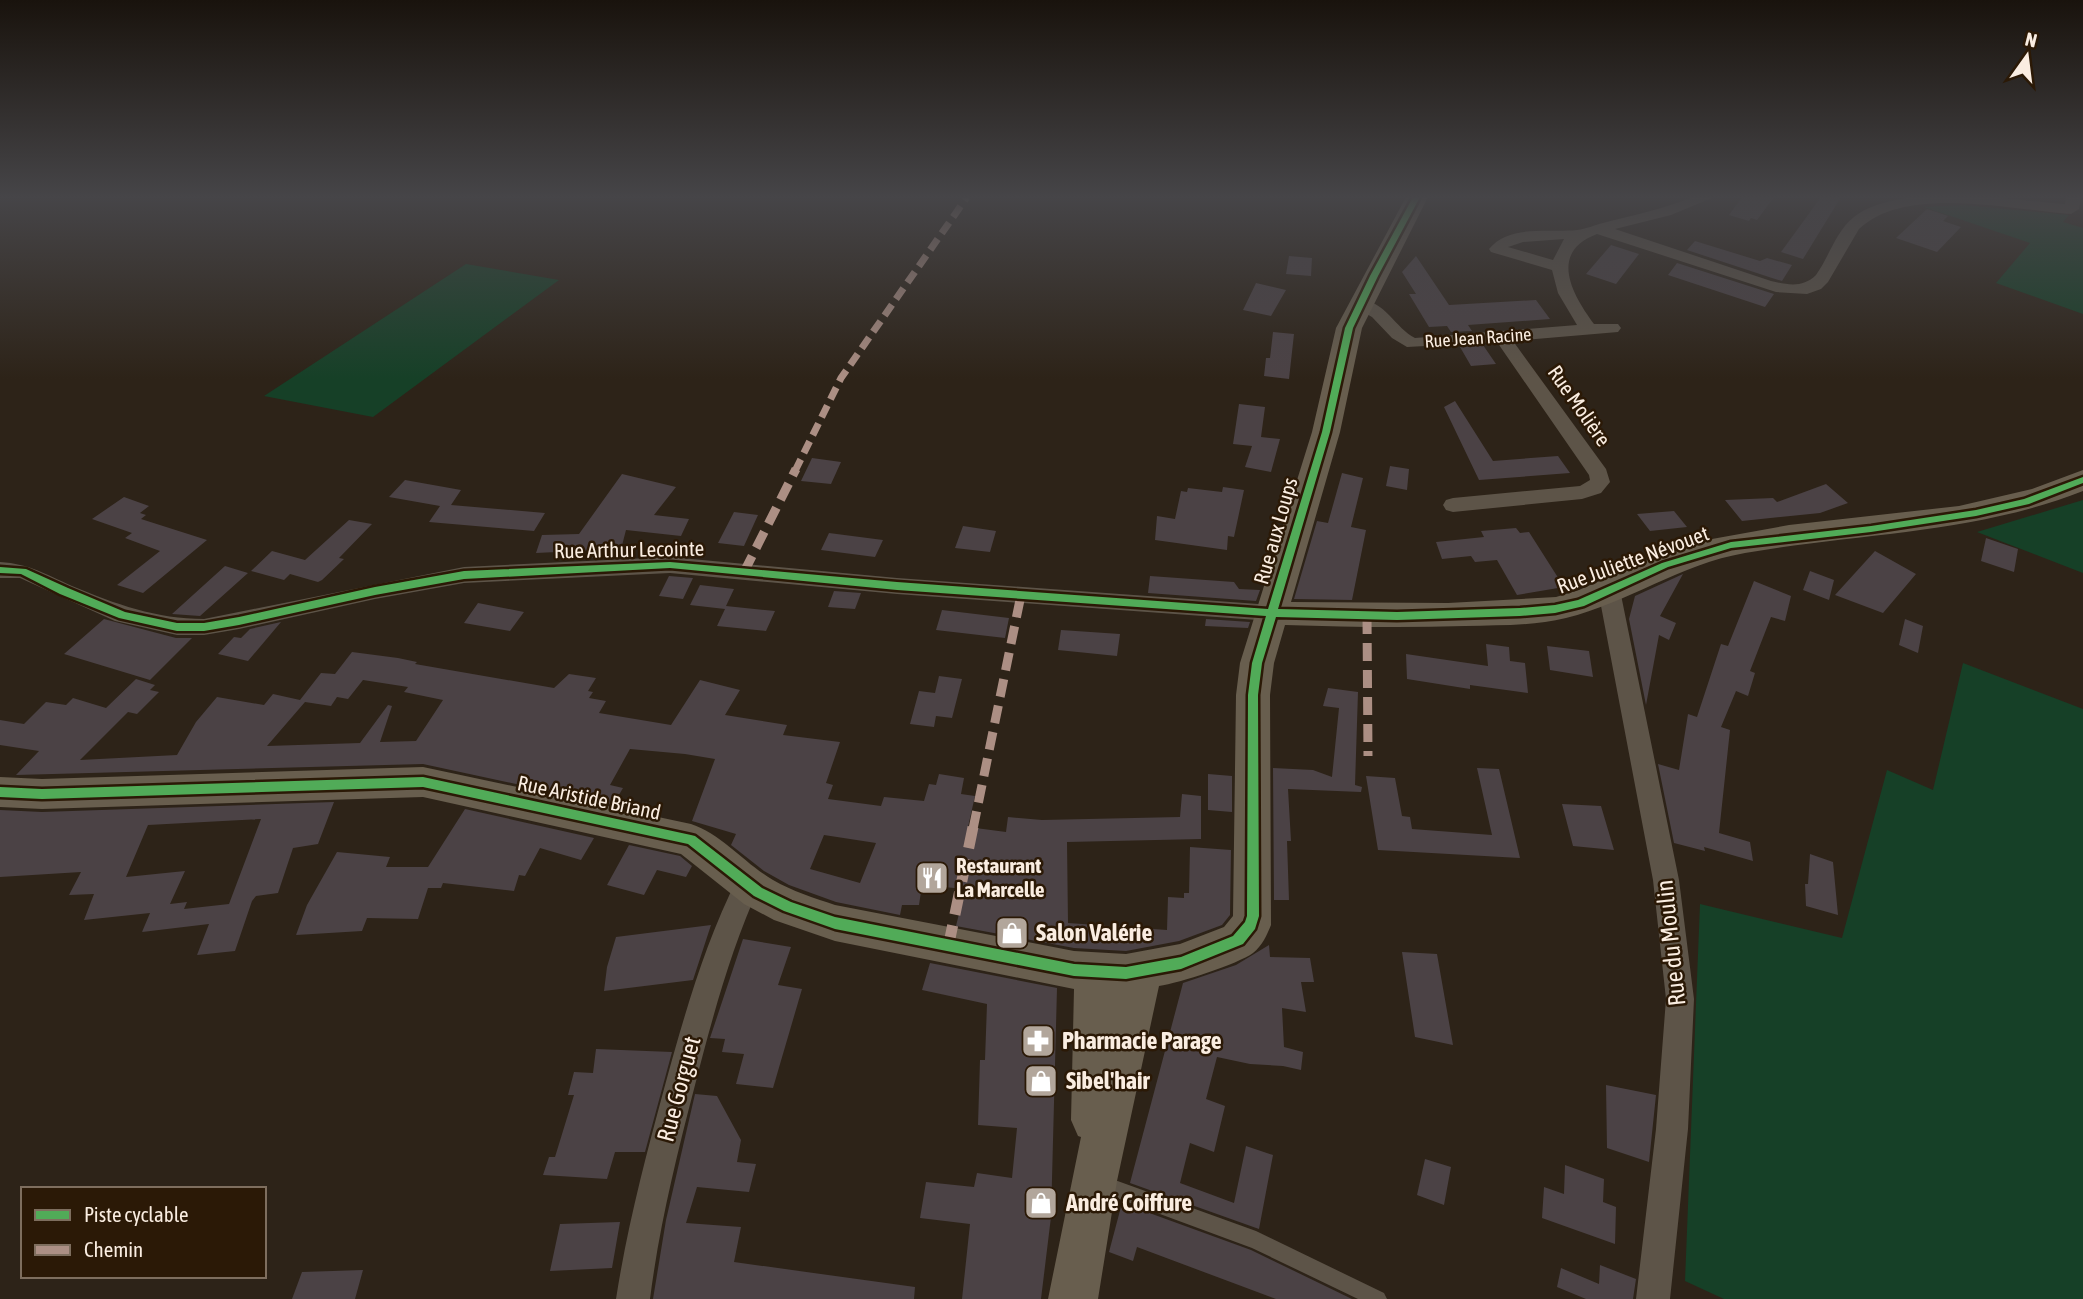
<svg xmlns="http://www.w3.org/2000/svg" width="2083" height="1299" viewBox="0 0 2083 1299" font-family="'Asap Condensed',sans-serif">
	<rect width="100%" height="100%" fill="#2d2318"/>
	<path fill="#164027" d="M1964 205 2069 215 2063 222 2083 228V314L1996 283 2030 243 1924 207Z
		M466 264 559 280 373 417 264 396Z
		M2083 500V573L1977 532Z
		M1963 663 2083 709V1299H1724L1685 1281 1700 904 1842 938 1887 770 1933 790Z"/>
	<path fill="#4b4245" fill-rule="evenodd" d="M1742 197H1774L1757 220 1751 218 1749 221 1729 215Z
		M1821 197H1841L1803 259 1781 252Z
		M1927 209 1948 216 1943 221 1961 227 1937 252 1896 238Z
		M1695 241 1760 261 1767 258 1792 265 1782 281 1772 278 1687 250Z
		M1611 245 1639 254 1616 284 1586 274Z
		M1289 256 1312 258 1311 276 1286 274Z
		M1416 256 1449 305 1536 300 1550 319 1468 325 1472 331 1451 332 1447 326 1429 327 1409 294H1416L1402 272Z
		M1677 263 1774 294 1765 307 1668 275Z
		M1256 283 1286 290 1271 316 1243 310Z
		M1273 332 1294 334 1289 379 1264 376 1266 358H1270Z
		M1483 345 1496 364 1471 366 1460 347Z
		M1455 401 1493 461 1558 456 1570 473 1479 480 1444 407Z
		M1239 404 1265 407 1261 437 1280 439 1271 472 1245 467 1252 446 1233 444Z
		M812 458 841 462 831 484 801 481Z
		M1390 466 1409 469 1407 490 1386 486Z
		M1342 473 1363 478 1351 527 1366 530 1352 600 1294 599 1317 521 1328 523Z
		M622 474 676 487 654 515 689 519 681 536 626 530 619 557 592 558 598 550 536 553 542 535 579 534Z
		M405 480 461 490 451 505 545 513 534 531 429 522 440 506 389 497Z
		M1826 484 1848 503 1820 513 1742 521 1725 500 1773 498 1777 502Z
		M1223 487 1244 490 1234 537 1228 536 1227 550 1155 540 1157 516 1175 519 1181 491 1187 492 1188 488 1222 492Z
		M124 497 149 506 140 513 146 515 141 519 207 540 143 593 117 585 160 551 125 538 132 533 92 519Z
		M1674 511 1687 527 1650 531 1637 514Z
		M734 512 758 515 744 546 718 543Z
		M349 520 372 524 339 558 344 559 322 580 318 582 290 574 284 580 251 571 272 551 305 560Z
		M963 526 996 531 990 552 955 548Z
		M1516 528 1520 533 1529 532 1564 587 1517 595 1497 560 1475 562 1471 556 1442 559 1436 542 1484 537 1481 531Z
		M829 533 883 540 875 557 821 550Z
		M1986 538 2018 549 2014 572 1981 561Z
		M1875 551 1916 574 1883 613 1835 595Z
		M225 566 248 573 200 616 172 614Z
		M1810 571 1834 580 1829 600 1803 590Z
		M1683 574 1660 616 1676 623 1669 640 1659 635 1646 705 1629 619 1635 596Z
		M669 576 693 578 683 599 659 596Z
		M1150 576 1234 582 1239 589 1260 590 1256 601 1148 593Z
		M1754 581 1791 596 1785 621 1771 617 1750 671 1755 673 1748 696 1736 691 1721 727 1730 730 1719 833 1750 842 1753 861 1704 847 1705 851 1674 843 1658 764 1679 770 1688 714 1697 717 1721 644 1728 646Z
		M700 585 734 589 726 606 775 611 766 631 717 626 725 609 690 605Z
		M834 591 861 593 855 609 828 607Z
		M478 603 524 612 510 631 464 623Z
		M942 610 1009 618 1005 638 936 630Z
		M104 619 176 638H192L150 680 64 654Z
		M1206 619 1250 622 1248 628 1205 626Z
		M1905 619 1923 626 1918 653 1899 645Z
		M281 622 248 661 218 654 234 637 241 638 250 629Z
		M1061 630 1120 634 1117 656 1058 650Z
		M1486 644 1509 647 1510 661 1525 663 1528 693 1470 685V689L1407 679 1406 654 1488 666Z
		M1547 646 1589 651 1593 677 1550 670Z
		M352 652 398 658 417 662 415 664 554 688 569 674 596 678 588 691 593 692 589 698 606 701 599 713 671 725 700 680 740 690 725 715 787 725 783 735 840 742 826 783 833 785 828 799 881 806 884 797 924 801 929 784 936 785 939 774 964 778 961 794 975 796 968 827 1006 832 1008 817 1042 820 1180 817 1182 794 1201 796V839L1067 842 1068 923 1167 930 1168 897 1184 898V893H1189L1190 847 1231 850 1230 915 1222 925 1179 941 1126 951 1074 948 956 926 965 889 922 885 919 905H902L900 915 836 902 789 885 764 871 731 845 736 834 692 821 715 759 685 754 630 749 610 785 623 788 613 805 423 764 16 775 39 751 0 745V720L24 724 46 702 66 705 73 698 106 708 136 679 155 685 150 690 159 692 137 714 128 712 80 760 177 755 196 722 217 697 264 705 273 694 300 700 321 673 335 674ZM363 680 408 687 404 692 443 700 416 741 380 742 392 706 388 705 360 743 267 746 305 702 331 706 337 697 348 699ZM824 835 876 843 860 883 810 869Z
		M939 676 962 679 952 718 936 716 934 727 910 724 919 691 935 693Z
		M1328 688 1358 692 1355 785 1362 787 1361 792 1288 789 1291 841H1287L1289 900H1274L1273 768 1313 770 1332 777 1339 708 1323 706Z
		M1477 768 1499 769 1520 858 1378 850 1366 776 1395 778 1402 816 1410 817 1412 829 1492 835Z
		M1208 774 1232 776V812L1208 810Z
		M334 802 318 844 293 848 278 893 256 896 252 901 235 951 197 955 209 924 142 932 150 913 84 920 94 894 69 895 81 872 0 877V810L42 812ZM261 819 229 904 184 909 187 902 170 904 185 871 126 877 148 825Z
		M1562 804 1601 806 1614 850 1573 846Z
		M465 809 594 838 581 860 540 848 525 876 519 875 514 891 443 883 441 888H428L418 919 367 918 362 931 296 935 307 905 337 852 390 857 386 867H428Z
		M629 845 680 856 692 866 686 877 657 870 644 895 607 885Z
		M1810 854 1833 862 1838 915 1806 906 1805 884H1808Z
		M711 925 693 980 604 991 607 967 616 937Z
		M743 939 791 947 778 985 802 989 773 1088 736 1084 744 1054 722 1052 725 1039 710 1038Z
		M1269 945 1270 957 1310 958 1314 982H1301L1306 1012 1282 1008 1284 1047 1303 1052 1301 1070 1283 1066 1250 1064 1217 1057 1206 1099 1225 1106 1214 1152 1190 1143 1180 1183 1234 1203 1246 1146 1273 1155 1259 1229 1130 1183 1183 983 1236 965Z
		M1402 952 1437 954 1453 1045 1415 1037Z
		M930 963 1057 988 1051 1217 1041 1299H962L970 1224 920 1218 926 1182 974 1187 977 1173 1012 1178 1017 1128 978 1125 980 1060H985L987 1004 922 990Z
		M596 1049 672 1052 645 1152H615L607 1179 543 1175 549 1157H555L574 1095H568L574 1072 593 1073Z
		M1606 1085 1656 1095 1649 1162 1607 1148Z
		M695 1094 717 1096 741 1140 737 1162 756 1164 749 1192 697 1187 686 1223 741 1227 734 1262 915 1287 914 1299H653L666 1220Z
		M1425 1159 1451 1167 1444 1205 1417 1195Z
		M1565 1165 1604 1179 1603 1202 1616 1207 1615 1244 1542 1218 1544 1187 1564 1194Z
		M1122 1203 1251 1250 1352 1299H1276L1137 1247 1133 1261 1109 1252Z
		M620 1222 612 1268 550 1271 560 1224Z
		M1600 1265 1636 1279 1633 1299H1586L1557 1287 1561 1268 1599 1284Z
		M363 1270 355 1299H292L302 1272Z"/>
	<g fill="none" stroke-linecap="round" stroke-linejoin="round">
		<path fill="#5d5448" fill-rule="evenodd" d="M1101 1175 1256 1231 1384 1293 1387 1299H1358L1252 1248 1095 1190 1092 1184 1095 1178Z"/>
		<path fill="#5d5448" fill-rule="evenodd" d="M1693 197H1714L1671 215 1615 229 1771 281C1788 285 1803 288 1816 275 1829 257 1836 231 1854 217 1899 182 2010 200 2065 204L2066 197H2081L2079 209 2071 214C2012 210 1906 184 1859 229L1828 282 1821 289 1807 294 1776 292 1597 234C1549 252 1571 293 1594 324H1618L1621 328 1618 332 1513 341 1606 469 1610 482 1601 493 1582 499 1453 512 1446 510 1443 505 1446 500 1453 498 1580 486 1590 480 1589 475 1497 342 1407 347 1392 338 1372 317 1351 305 1353 301C1382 294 1394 328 1415 338L1577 325 1558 293 1552 270 1491 252 1489 249C1509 224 1549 233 1577 230 1586 229 1595 225 1603 223 1634 215 1663 209 1693 197ZM1564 239 1553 260 1508 247 1523 242Z
			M670 557 897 578 1272 605 1280 607 1283 613 1280 619 1272 621 897 594 670 573 464 583 375 599 239 629 204 635H177L115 621 20 578H0V562C30 564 45 574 72 586 115 604 157 619 204 619L464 567Z
			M1609 582 1617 584 1620 590 1679 880 1694 999 1688 1129 1670 1299H1636L1656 1129 1666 999 1653 880 1598 590 1601 584Z
			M747 873 756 877 760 885C730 951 712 1019 694 1089 676 1158 659 1228 650 1299H616C627 1228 645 1159 664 1089 684 1016 704 945 738 877Z"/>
		<path fill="#685e4e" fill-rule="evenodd" d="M1406 197H1428L1362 328 1340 432 1291 602 1448 603 1556 597 1579 590 1666 552 1712 539 1789 525 1959 506 2032 489 2083 470V491C1974 534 1859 533 1745 553 1680 564 1628 603 1566 618 1533 626 1499 625 1465 626 1405 628 1345 627 1285 625L1274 663 1270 695 1271 925C1267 935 1262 946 1253 953 1238 964 1179 983 1159 986L1117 1181 1098 1299H1048L1081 1137 1078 1136 1071 1120 1074 989 835 941 774 920 744 904 681 854 423 797 42 809 0 807V777L42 779 423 767 691 824C723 835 744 863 773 880 792 891 814 898 835 905L1074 951 1126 954 1180 944 1224 927 1233 916 1236 695 1240 663 1312 432 1336 328Z"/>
		<path stroke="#ac8f84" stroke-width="7" stroke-dasharray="13 7" stroke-linecap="butt" d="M795 471 841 378 967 197"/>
		<path stroke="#ac8f84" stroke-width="9" stroke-dasharray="18 9" stroke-linecap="butt" d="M744 572 796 469
			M1367 616 1368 756
			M973 829 1021 595"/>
		<path stroke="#ac8f84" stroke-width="11" stroke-dasharray="23 11" stroke-linecap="butt" d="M948 948 973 827"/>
		<defs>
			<path id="cycleway" d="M1413 197H1420L1378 276 1353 328 1330 432 1278 609 1397 612 1520 608 1555 605 1578 600 1662 563 1731 542 1871 526 1976 510 2024 499 2083 477V483L2029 504 1976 516 1871 532 1731 548 1668 567 1584 606 1555 613 1520 616 1397 620 1276 617 1262 663 1258 695 1259 916 1255 929 1243 944 1181 969 1126 979 1074 976 835 929 784 911 754 896 688 844 423 787 42 799 0 797V787L42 789 423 777 691 835 695 836 762 888 791 902 835 917 1074 964 1126 967 1181 957 1233 936 1245 922 1247 916 1248 695 1252 663 1266 616 897 590 670 568 464 579 375 595 239 625 204 631H177L119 618 60 594 21 574 0 573V567L26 569 68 588 125 612 177 623H204L239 617 375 587 464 571 670 562 897 582 1268 609 1322 432 1345 328 1370 276Z"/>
		</defs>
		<use href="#cycleway" stroke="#2b1906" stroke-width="5"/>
		<use href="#cycleway" fill="#51ab58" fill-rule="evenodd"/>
	</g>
	<linearGradient id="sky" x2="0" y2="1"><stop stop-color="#19130d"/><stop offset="0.52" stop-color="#464548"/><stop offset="1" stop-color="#464548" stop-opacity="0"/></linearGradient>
	<rect width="2083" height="379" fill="url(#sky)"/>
	<defs>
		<symbol id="restaurant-square" viewBox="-11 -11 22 22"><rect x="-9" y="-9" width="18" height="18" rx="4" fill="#b2a69b" stroke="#2b1906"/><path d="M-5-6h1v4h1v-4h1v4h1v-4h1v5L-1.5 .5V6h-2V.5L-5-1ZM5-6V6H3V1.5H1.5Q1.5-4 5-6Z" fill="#fff"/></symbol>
		<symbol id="shop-square" viewBox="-11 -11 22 22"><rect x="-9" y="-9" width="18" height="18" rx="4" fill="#b2a69b" stroke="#2b1906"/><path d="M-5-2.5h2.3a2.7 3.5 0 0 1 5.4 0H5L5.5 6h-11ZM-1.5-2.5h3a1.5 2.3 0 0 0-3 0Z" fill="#fff"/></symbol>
		<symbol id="pharmacy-square" viewBox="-11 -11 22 22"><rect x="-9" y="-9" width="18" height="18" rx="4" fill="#b2a69b" stroke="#2b1906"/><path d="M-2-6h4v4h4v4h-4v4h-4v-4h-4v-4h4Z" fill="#fff"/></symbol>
	</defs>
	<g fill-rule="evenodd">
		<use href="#restaurant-square" x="913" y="859" width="38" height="38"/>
		<use href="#shop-square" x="993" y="914" width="38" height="38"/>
		<use href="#pharmacy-square" x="1019" y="1022" width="38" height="38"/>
		<use href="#shop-square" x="1022" y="1062" width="38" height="38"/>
		<use href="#shop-square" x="1022" y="1184" width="38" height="38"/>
	</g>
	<g text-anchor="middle" stroke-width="5" stroke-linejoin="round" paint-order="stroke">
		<g font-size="18" fill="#faede1" stroke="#2b1906">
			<text transform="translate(1478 338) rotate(-4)" y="6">Rue Jean Racine</text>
		</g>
		<g font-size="21" fill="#faede1" stroke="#2b1906">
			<text transform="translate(1579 406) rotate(55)" y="7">Rue Molière</text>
			<text transform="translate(1276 531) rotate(-74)" y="7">Rue aux Loups</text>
			<text transform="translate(629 550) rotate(-1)" y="7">Rue Arthur Lecointe</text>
			<text transform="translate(1633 560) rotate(-20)" y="7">Rue Juliette Névouet</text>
			<text transform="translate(589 798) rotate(12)" y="7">Rue Aristide Briand</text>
		</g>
		<g font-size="21" font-weight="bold" fill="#faede1" stroke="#2b1906" text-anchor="start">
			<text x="956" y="873">Restaurant<tspan x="956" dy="24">La Marcelle</tspan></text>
		</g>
		<g font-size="24" font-weight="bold" fill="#faede1" stroke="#2b1906" text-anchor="start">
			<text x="1036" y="941">Salon Valérie</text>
			<text x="1062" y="1049">Pharmacie Parage</text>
			<text x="1066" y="1089">Sibel'hair</text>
			<text x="1066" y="1211">André Coiffure</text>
		</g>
		<g font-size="24" fill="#faede1" stroke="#2b1906">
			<text transform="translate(1671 943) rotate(-96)" y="8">Rue du Moulin</text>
			<text transform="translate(679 1089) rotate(-75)" y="8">Rue Gorguet</text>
		</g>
	</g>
	<rect x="21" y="1187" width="245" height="91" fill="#2b1906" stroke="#7e6e5e" stroke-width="2"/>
	<rect x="35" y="1210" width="35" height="10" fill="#51ab58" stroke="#7e6e5e" stroke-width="2"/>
	<text x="84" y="1222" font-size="21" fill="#faede1">Piste cyclable</text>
	<rect x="35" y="1245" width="35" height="10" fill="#ac8f84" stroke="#7e6e5e" stroke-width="2"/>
	<text x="84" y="1257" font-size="21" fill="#faede1">Chemin</text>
	<g transform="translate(2027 56) rotate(14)" stroke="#2b1906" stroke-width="5" paint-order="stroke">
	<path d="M0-5L12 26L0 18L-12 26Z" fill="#faede1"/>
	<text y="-10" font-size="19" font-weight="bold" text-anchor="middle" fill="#faede1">N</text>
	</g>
</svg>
